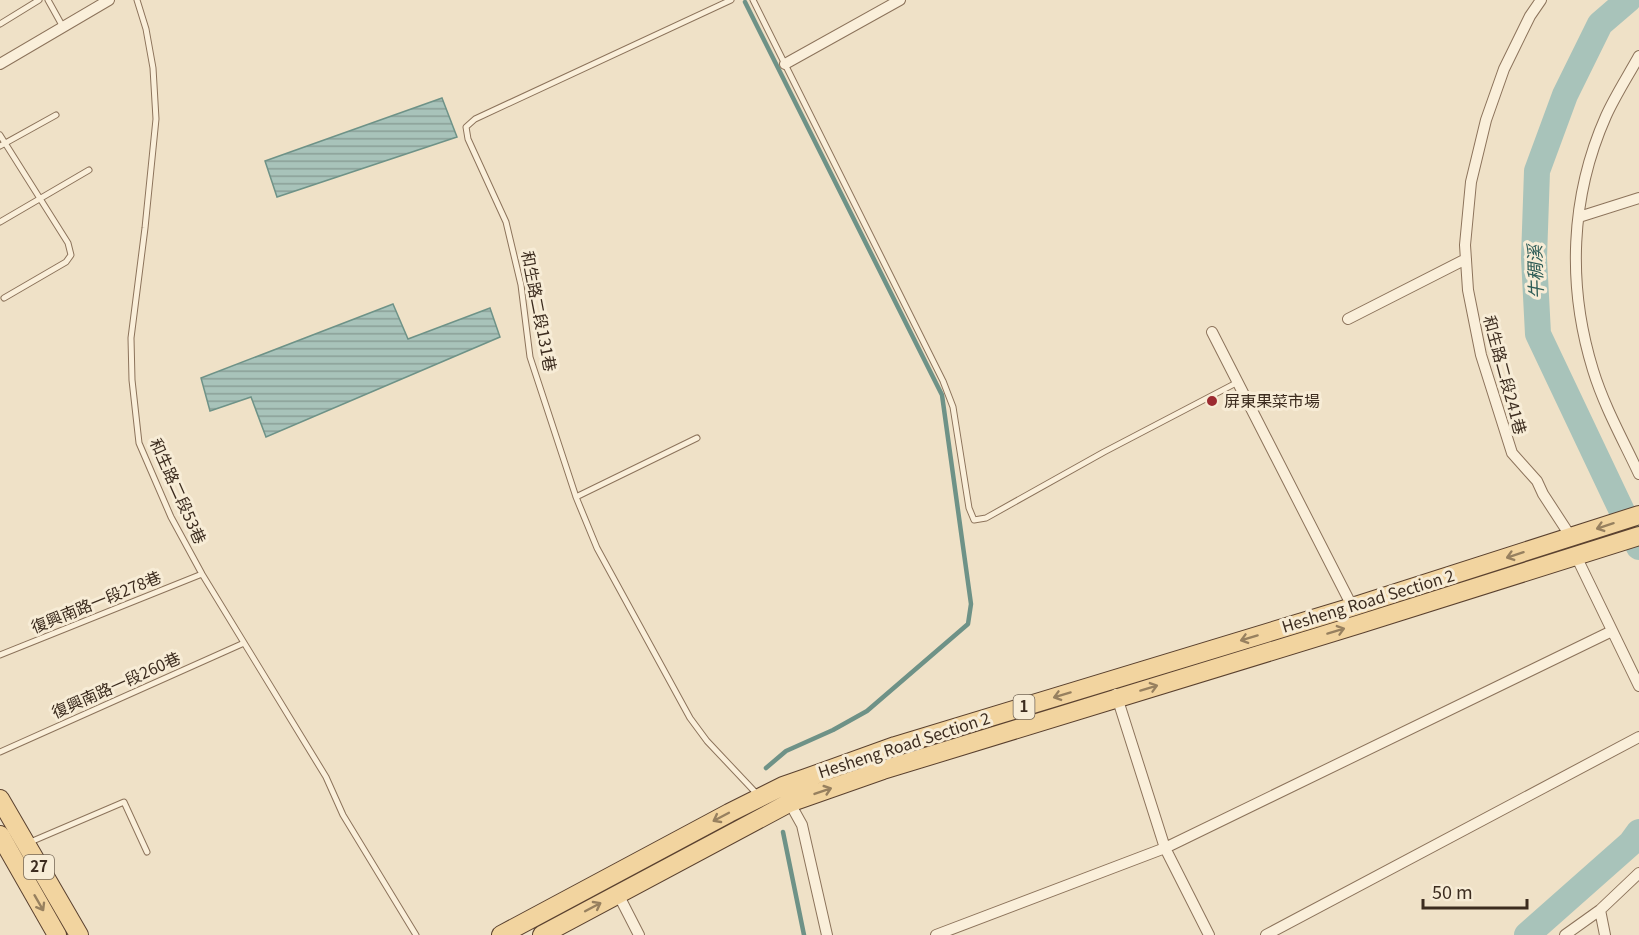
<svg xmlns="http://www.w3.org/2000/svg" width="1639" height="935" viewBox="0 0 1639 935" font-family="Georgia,'Noto Sans TC',serif">
	<defs>
		<pattern id="water-rules" width="6" height="5" patternUnits="userSpaceOnUse" patternTransform="scale(1.5)"><rect width="6" height="5" fill="#a8c3ba"/><path d="M0 2.5h6" fill="none" stroke="#8a9f97"/></pattern>
	</defs>
	<rect width="100%" height="100%" fill="#efe1c7"/>
	<path fill="url(#water-rules)" stroke="#6e9287" stroke-width="1.5" d="M442 98 457 137 277 197 265 161Z
		M393 304 408 339 490 308 500 337 266 437 251 397 210 411 201 378Z"/>
	<g fill="none" stroke-linecap="round" stroke-linejoin="round">
		<path stroke="#6e9287" stroke-width="4.5" d="M745 2 942 395 971 604 968 624 867 711 833 730 786 751 766 768
			M783 832 804 935"/>
		<path stroke="#a8c3ba" stroke-width="26" d="M1628 0 1600 24 1565 95 1537 171 1534 258 1538 334 1639 547
			M1527 935 1631 843 1639 832"/>
		<defs>
			<path id="lane" d="M48 0 63 27
				M137 0 146 29 153 68 156 119 145 228 131 338 132 380 139 443 171 517 202 574 326 777 343 815 416 935
				M731 0 475 119 466 127 468 139 506 222 521 285 530 357 576 497 597 548 690 718 707 741 757 794
				M753 0 943 381 953 407 969 508 974 520 986 518 1104 452 1238 382
				M0 24 39 0
				M0 135 68 243 71 255 66 262 4 298
				M0 146 56 115
				M0 222 89 170
				M576 497 697 438
				M0 655 202 574
				M0 752 244 643
				M28 843 124 802 147 852"/>
			<path id="street" d="M1541 0 1530 16 1504 69 1486 120 1471 182 1465 245 1468 290 1481 355 1512 453 1537 481 1543 494 1571 537
				M1639 56C1628 76 1615 96 1606 116 1570 197 1567 286 1593 370 1604 406 1623 440 1639 474
				M0 64 109 0
				M785 64 900 0
				M1579 217 1639 198
				M1348 319 1466 259
				M1212 332 1354 610
				M1576 556 1639 686
				M1116 694 1165 848 1209 935
				M787 798 802 825 827 935
				M618 894 639 935
				M1600 910 1605 935
				M936 935 1165 848 1612 631
				M1266 935 1639 737
				M1565 935 1600 910 1639 873"/>
			<path id="primary" d="M0 799 79 935
				M0 835 57 935
				M501 935 729 813 783 786 806 778 895 746 1352 607 1639 515
				M542 935 789 803 883 770 1360 624 1639 536"/>
		</defs>
		<use href="#lane" stroke="#8c735b" stroke-width="7"/>
		<use href="#street" stroke="#8c735b" stroke-width="12"/>
		<use href="#primary" stroke="#5a412f" stroke-width="20"/>
		<use href="#lane" stroke="#faefda" stroke-width="5"/>
		<use href="#street" stroke="#faefda" stroke-width="10"/>
		<use href="#primary" stroke="#f2d49f" stroke-width="18"/>
	</g>
	<defs><path id="oneway-shaft" d="M-6 0H5M1.5-3L5.5 0L1.5 3" fill="none" stroke-width="1.6" stroke-linecap="round" stroke-linejoin="round" transform="scale(1.5)"/></defs>
	<g stroke="#97805f">
		<use href="#oneway-shaft" transform="translate(1605 526) rotate(162)"/>
		<use href="#oneway-shaft" transform="translate(1515 555) rotate(162)"/>
		<use href="#oneway-shaft" transform="translate(1336 631) rotate(-17)"/>
		<use href="#oneway-shaft" transform="translate(1249 638) rotate(163)"/>
		<use href="#oneway-shaft" transform="translate(1149 688) rotate(-17)"/>
		<use href="#oneway-shaft" transform="translate(1062 695) rotate(163)"/>
		<use href="#oneway-shaft" transform="translate(823 791) rotate(-19)"/>
		<use href="#oneway-shaft" transform="translate(721 817) rotate(152)"/>
		<use href="#oneway-shaft" transform="translate(39 903) rotate(60)"/>
		<use href="#oneway-shaft" transform="translate(593 907) rotate(-28)"/>
	</g>
	<circle fill="#9c2a30" stroke="#f7ecd6" stroke-width="2" cx="1212" cy="401" r="6"/>
	<g text-anchor="middle" stroke-width="6" stroke-linejoin="round" paint-order="stroke">
		<g fill="#f7ecd6" stroke="#746656" stroke-width="1.5">
			<rect x="1013.5" y="695" width="21" height="24" rx="4.5"/>
			<rect x="24" y="855" width="30" height="24" rx="4.5"/>
		</g>
		<g font-size="15" font-weight="bold" fill="#3c2c1f">
			<text x="1024" y="712">1</text>
			<text x="39" y="872">27</text>
		</g>
		<g font-size="16" fill="#3c2c1f" stroke="#f7ecd6">
			<text transform="translate(539 311) rotate(79)" y="6">和生路二段131巷</text>
			<text transform="translate(1505 375) rotate(75)" y="6">和生路二段241巷</text>
			<text transform="translate(178 491) rotate(66)" y="6">和生路二段53巷</text>
			<text transform="translate(1368 601) rotate(-17)" y="6">Hesheng Road Section 2</text>
			<text transform="translate(96 602) rotate(-22)" y="6">復興南路一段278巷</text>
			<text transform="translate(116 685) rotate(-24)" y="6">復興南路一段260巷</text>
			<text transform="translate(904 745) rotate(-18)" y="6">Hesheng Road Section 2</text>
		</g>
		<g font-size="16" fill="#3c2c1f" stroke="#f7ecd6" text-anchor="start">
			<text x="1224" y="407">屏東果菜市場</text>
		</g>
		<g font-size="18" font-style="italic" fill="#2e5c56" stroke="#f7ecd6">
			<text transform="translate(1536 272) rotate(-92)" y="6">牛稠溪</text>
		</g>
	</g>
	<path d="M1423 899v9h104v-9" fill="none" stroke="#3c2c1f" stroke-width="3"/>
	<text x="1432" y="899" font-size="18" fill="#3c2c1f" stroke="#f7ecd6" stroke-width="4.5" paint-order="stroke">50 m</text>
</svg>
